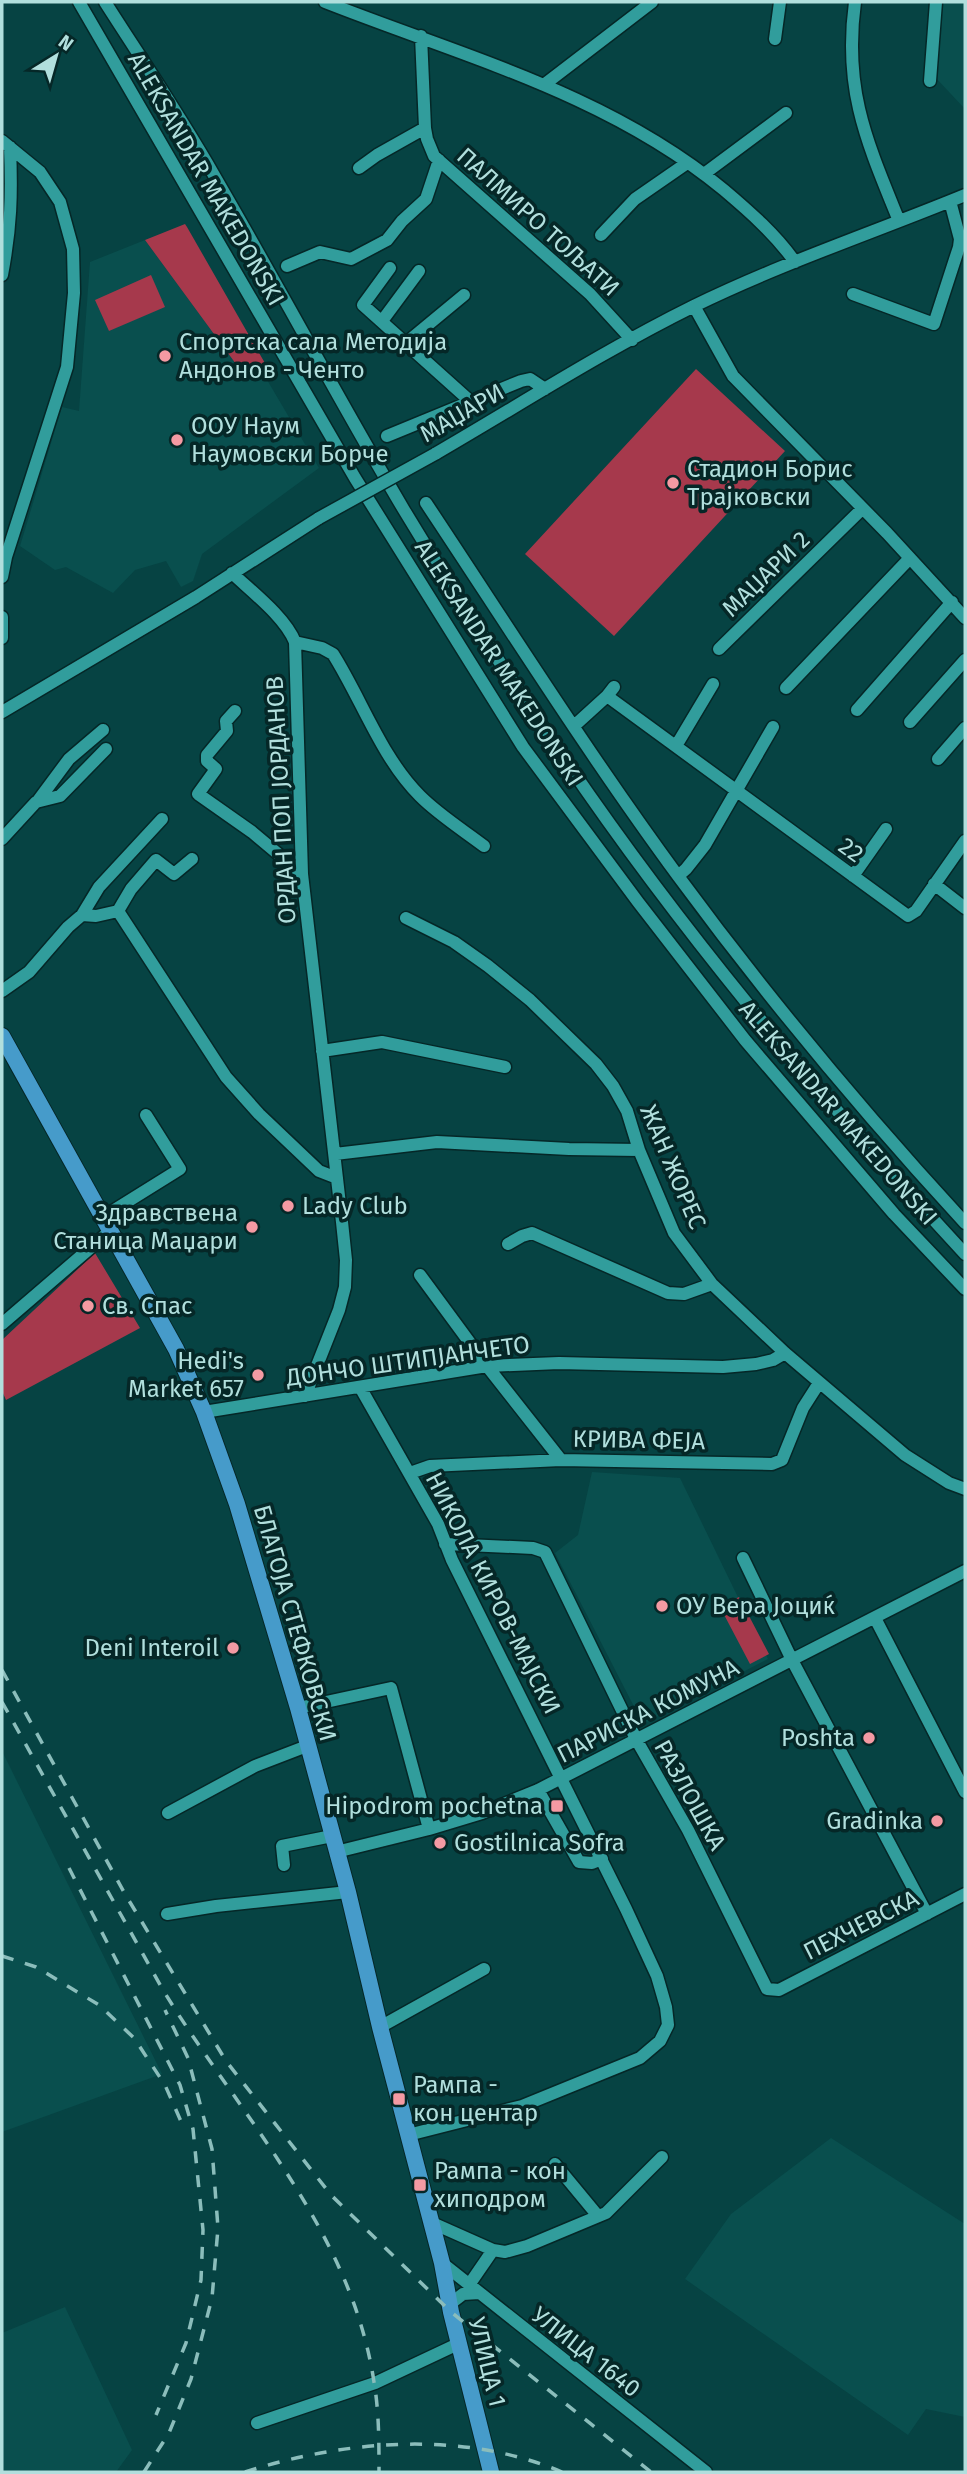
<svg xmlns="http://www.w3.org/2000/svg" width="967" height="2474" viewBox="0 0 967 2474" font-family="'Fira Sans',sans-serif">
	<rect width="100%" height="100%" fill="#064343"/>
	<path fill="#094f4e" d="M941 2H965V109L935 77Z
		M145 240 244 375 260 368 319 468 202 554 193 581 181 587 166 561 135 570 113 593 66 567 55 570 20 546 62 407 79 411 90 262Z
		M592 1472 680 1478 768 1659 643 1724 555 1553 578 1535Z
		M2 1751 162 2074 2 2132Z
		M831 2138 965 2224V2417L926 2409 908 2435 685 2279 731 2214Z
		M65 2307 132 2450 116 2472H2V2333Z"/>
	<path fill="#a6394c" d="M185 224 187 227 266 365 244 375 145 240Z
		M151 275 165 307 109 331 95 300Z
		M696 369 785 451 614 636 525 554Z
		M95 1253 140 1328 6 1400 2 1391V1340Z
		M739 1597 769 1654 750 1664 720 1607Z"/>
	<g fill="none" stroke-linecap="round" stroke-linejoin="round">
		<defs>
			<path id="minor" d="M79 2 355 478 523 747 638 902 745 1040 894 1214 965 1289
				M105 2C142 60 181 117 215 177 279 287 339 400 404 510 451 588 501 666 553 742 675 924 817 1093 965 1254
				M325 2C462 56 608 94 724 190 750 212 776 235 795 262
				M855 2C843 90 867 142 899 221
				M421 36 425 128 427 139 434 156 590 294 632 340
				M775 39 780 2
				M930 81 936 2
				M545 84 652 2
				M2 141 40 172 60 202 73 249 74 293 67 367 6 557 2 577
				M359 168 377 155 425 128
				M704 174 786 113
				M601 235 635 199 687 163
				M287 266 320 252 351 259 387 240 402 221 426 199 439 160
				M390 268 363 305 470 401
				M2 275C11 227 12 195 10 147
				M853 294 934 324 959 247 960 239 950 201
				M694 306 733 376 887 533 965 618
				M382 321 419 271
				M406 343 464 295
				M387 436 521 381 530 379 545 389
				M435 454C521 404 605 350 694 306 782 263 875 232 965 195
				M426 503C509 628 589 755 678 876 767 997 863 1112 965 1223
				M232 573C252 592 285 617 295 642L302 874 342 1222 346 1260 345 1287 339 1310 305 1396
				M2 617V638
				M295 642 322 648 333 654C362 700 381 757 420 796 439 815 463 830 484 846
				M719 649 862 509
				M614 687 607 696 908 916 916 911 965 841
				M786 688 910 558
				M857 710 952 602
				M235 711 226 721 227 731 207 755V761L216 769 198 794 252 832 302 874
				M2 712 196 597 319 518
				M910 722 965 660
				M574 726 607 696
				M676 746 713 684
				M938 759 965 728
				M37 802 69 759 103 730
				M2 839 36 802 60 796 106 749
				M678 876 686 869 705 845 773 727
				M853 876 886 829
				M934 884 965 908
				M118 911 226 1077 259 1114 319 1171 337 1178
				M82 915 96 916 118 911 131 889 156 860 174 874 192 859
				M406 918 454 942 488 966 530 1000 596 1064 613 1086 627 1111 639 1150 674 1233 712 1284 785 1353 905 1455 949 1483 965 1489
				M2 991 29 972 68 927 82 915 99 887 162 819
				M322 1051 382 1042 505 1067
				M335 1154 437 1142 569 1149 639 1150
				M103 1217 180 1169 146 1115
				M508 1244 522 1236 532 1233 668 1293 684 1294 712 1284
				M420 1275 487 1366 561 1460
				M2 1324 110 1231
				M360 1387 438 1524 452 1560 626 1909 657 1976 666 2007 668 2025 660 2041 640 2058 522 2106 408 2135
				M204 1412 487 1366 559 1363 723 1367 756 1364 773 1360 785 1353
				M410 1473 430 1466 561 1460 772 1464 782 1460 803 1408 819 1383
				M445 1544 533 1548 545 1552 636 1739 688 1830 767 1989 779 1990 965 1894
				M743 1558 792 1660 927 1914
				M875 1618 965 1792
				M298 1708 391 1688 429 1829
				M538 1790 579 1862 592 1863 602 1859
				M168 1813 255 1766 307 1746
				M336 1852 429 1829 482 1813 538 1790 965 1571
				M284 1865 282 1846 332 1836
				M167 1914 216 1906 348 1892
				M380 2027 484 1969
				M555 2164 598 2216
				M430 2222 493 2250 505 2252 527 2246 606 2213 662 2157
				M442 2263 706 2472
				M469 2285 493 2250
				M450 2304 463 2294 479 2293
				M257 2423 375 2383 460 2343"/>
			<path id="major" d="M2 1036 176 1349 204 1412 237 1504 298 1708 348 1892 380 2027 442 2263 451 2312 491 2472"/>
		</defs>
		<use href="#minor" stroke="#052727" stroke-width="15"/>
		<use href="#major" stroke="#052727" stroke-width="18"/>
		<use href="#minor" stroke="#319d9c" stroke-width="12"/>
		<use href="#major" stroke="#469bca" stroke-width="16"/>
		<path stroke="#8bbdbb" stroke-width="3.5" stroke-dasharray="12 12" stroke-linecap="butt" d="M2 1670 125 1894 226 2061 331 2195 451 2312 651 2472
			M2 1702 163 1990C240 2116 351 2230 374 2382 379 2411 379 2442 379 2472
			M69 1868 180 2085 193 2129 203 2230 201 2280 186 2343 156 2415
			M2 1956 36 1967 99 2005 134 2038 165 2085 183 2126
			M144 2472 169 2433 191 2379 212 2298 218 2228 212 2149 188 2058 165 2010
			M245 2472C345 2440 463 2430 562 2472"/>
		<defs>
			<path id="minor-bridge" d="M319 518 435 454"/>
		</defs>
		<use href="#minor-bridge" stroke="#052727" stroke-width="15" stroke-linecap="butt"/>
		<use href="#minor-bridge" stroke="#319d9c" stroke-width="12"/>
	</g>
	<g fill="#f49aa3" stroke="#052727" stroke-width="2.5">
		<circle cx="165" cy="356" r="7"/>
		<circle cx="177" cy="440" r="7"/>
		<circle cx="673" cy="483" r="7"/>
		<circle cx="288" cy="1206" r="7"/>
		<circle cx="252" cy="1227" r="7"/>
		<circle cx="88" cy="1306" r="7"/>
		<circle cx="258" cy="1375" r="7"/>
		<circle cx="662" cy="1606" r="7"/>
		<circle cx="233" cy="1648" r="7"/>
		<circle cx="869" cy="1738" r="7"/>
		<rect x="550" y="1799" width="14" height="14" rx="3.5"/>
		<circle cx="937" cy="1821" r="7"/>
		<circle cx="440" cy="1843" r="7"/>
		<rect x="392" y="2092" width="14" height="14" rx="3.5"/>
		<rect x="413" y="2178" width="14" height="14" rx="3.5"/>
	</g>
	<g text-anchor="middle" stroke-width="7" stroke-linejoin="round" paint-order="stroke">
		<g font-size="24" fill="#b1dfdd" stroke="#052727">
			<text transform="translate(206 179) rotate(60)" y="8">ALEKSANDAR MAKEDONSKI</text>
			<text transform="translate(538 222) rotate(42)" y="8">ПАЛМИРО ТОЉАТИ</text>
			<text transform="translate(462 413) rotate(-30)" y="8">МАЏАРИ</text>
			<text transform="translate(766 574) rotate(-44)" y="8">МАЏАРИ 2</text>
			<text transform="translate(499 663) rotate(57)" y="8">ALEKSANDAR MAKEDONSKI</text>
			<text transform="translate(281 800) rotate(-93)" y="8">ОРДАН ПОП ЈОРДАНОВ</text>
			<text transform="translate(851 850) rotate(36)" y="8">22</text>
			<text transform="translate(838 1113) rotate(49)" y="8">ALEKSANDAR MAKEDONSKI</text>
			<text transform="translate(673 1167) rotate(67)" y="8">ЖАН ЖОРЕС</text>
			<text transform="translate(408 1361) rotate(-8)" y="8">ДОНЧО ШТИПЈАНЧЕТО</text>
			<text transform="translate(639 1440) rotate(1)" y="8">КРИВА ФЕЈА</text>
			<text transform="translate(493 1593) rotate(63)" y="8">НИКОЛА КИРОВ-МАЈСКИ</text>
			<text transform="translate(295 1623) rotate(74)" y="8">БЛАГОЈА СТЕФКОВСКИ</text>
			<text transform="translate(648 1711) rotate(-27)" y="8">ПАРИСКА КОМУНА</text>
			<text transform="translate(690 1795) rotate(61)" y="8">РАЗЛОШКА</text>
			<text transform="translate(861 1925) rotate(-27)" y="8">ПЕХЧЕВСКА</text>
			<text transform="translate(586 2352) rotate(38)" y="8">УЛИЦА 1640</text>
			<text transform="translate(487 2362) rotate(76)" y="8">УЛИЦА 1</text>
		</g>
		<g font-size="24" fill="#b1dfdd" stroke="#052727" text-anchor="start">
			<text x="179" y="350">Спортска сала Методија<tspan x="179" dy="28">Андонов - Ченто</tspan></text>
			<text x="191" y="434">ООУ Наум<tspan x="191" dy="28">Наумовски Борче</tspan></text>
			<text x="687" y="477">Стадион Борис<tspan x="687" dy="28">Трајковски</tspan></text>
			<text x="302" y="1214">Lady Club</text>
			<text x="238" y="1221" text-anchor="end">Здравствена<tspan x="238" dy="28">Станица Маџари</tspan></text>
			<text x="102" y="1314">Св. Спас</text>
			<text x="244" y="1369" text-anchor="end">Hedi's<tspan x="244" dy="28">Market 657</tspan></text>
			<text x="676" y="1614">ОУ Вера Јоциќ</text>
			<text x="219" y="1656" text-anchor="end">Deni Interoil</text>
			<text x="855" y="1746" text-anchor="end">Poshta</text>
			<text x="543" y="1814" text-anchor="end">Hipodrom pochetna</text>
			<text x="923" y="1829" text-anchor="end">Gradinka</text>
			<text x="454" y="1851">Gostilnica Sofra</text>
			<text x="413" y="2093">Рампа -<tspan x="413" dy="28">кон центар</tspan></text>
			<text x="434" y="2179">Рампа - кон<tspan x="434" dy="28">хиподром</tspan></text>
		</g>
	</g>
	<rect width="967" height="2474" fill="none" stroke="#b1dfdd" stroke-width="7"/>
	<g transform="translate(56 56) rotate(37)" stroke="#052727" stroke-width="5" paint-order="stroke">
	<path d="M0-5L12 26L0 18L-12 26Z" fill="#b1dfdd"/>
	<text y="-10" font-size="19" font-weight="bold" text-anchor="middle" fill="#b1dfdd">N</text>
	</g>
</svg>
